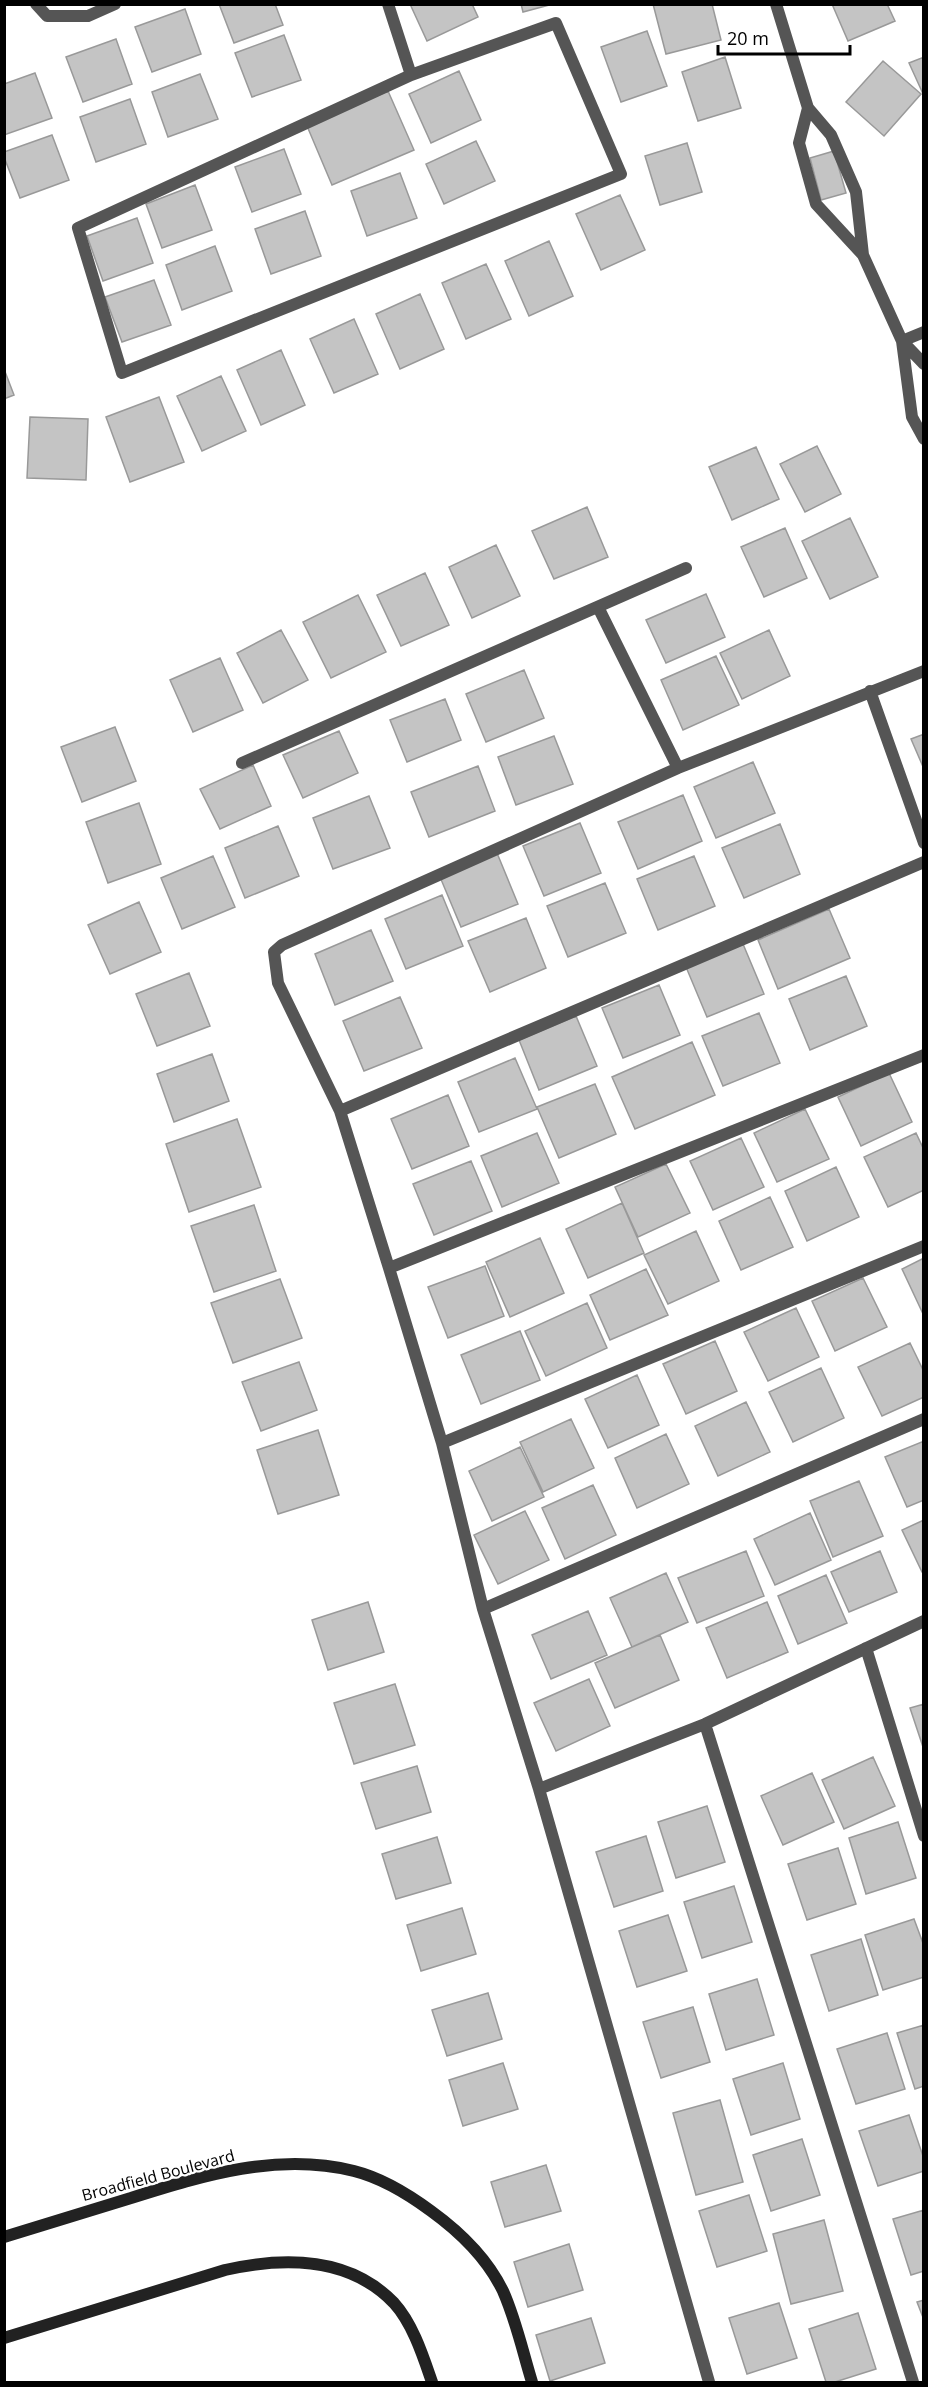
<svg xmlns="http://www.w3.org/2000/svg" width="928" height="2387" viewBox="0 0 928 2387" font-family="'Open Sans',sans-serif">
	<rect width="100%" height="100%" fill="#fff"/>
	<path fill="#c4c4c4" stroke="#999" stroke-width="1.5" d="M219 4H275L283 25 234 43Z
		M410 4H472L478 17 427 41Z
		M521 4H553L523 12Z
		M653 4H712L721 40 666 54Z
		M832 4H887L895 21 848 41Z
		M185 9 201 54 152 72 135 27Z
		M647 31 667 86 621 102 601 47Z
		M284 35 301 80 252 97 235 53Z
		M116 39 132 84 83 102 66 57Z
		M725 57 741 108 698 121 682 72Z
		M924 57V96L909 63Z
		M883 61 921 94 884 136 846 102Z
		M459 71 481 120 431 143 409 94Z
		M35 73 52 118 4 135V84Z
		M200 74 218 119 168 137 152 92Z
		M388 91 414 150 332 185 307 126Z
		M130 99 146 144 96 162 80 117Z
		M52 135 69 180 20 198 4 157V152Z
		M476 141 495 181 444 204 426 164Z
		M687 143 702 192 660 205 645 156Z
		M284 149 301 194 252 212 235 167Z
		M834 151 846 193 821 200 810 158Z
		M400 173 417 218 367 236 351 191Z
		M195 185 212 230 162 248 146 204Z
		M620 195 645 250 601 270 576 214Z
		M305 211 321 256 271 274 255 229Z
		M137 218 153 263 103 281 87 236Z
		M549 241 573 296 529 316 505 261Z
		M215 246 232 291 182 310 166 265Z
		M486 264 511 319 466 339 442 283Z
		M154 280 171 325 122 342 105 297Z
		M420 294 444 349 400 369 376 314Z
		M354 319 378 374 334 393 310 339Z
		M281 350 305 405 261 425 237 370Z
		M4 369 14 395 4 399Z
		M221 376 246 431 202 451 177 396Z
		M159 397 184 462 130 482 106 417Z
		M30 417 88 419 86 480 27 478Z
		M817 446 841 494 805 512 780 464Z
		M756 447 779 499 732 520 709 467Z
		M587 507 608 557 554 579 532 531Z
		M850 518 878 577 830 599 802 541Z
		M785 528 807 578 764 597 741 547Z
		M496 545 520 596 472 618 449 567Z
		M425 573 449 625 401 646 377 595Z
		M706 594 725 637 666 663 646 620Z
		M358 595 386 652 331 678 303 622Z
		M281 630 308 680 263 703 237 653Z
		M769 630 790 676 742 699 720 653Z
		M716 656 739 705 683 730 661 680Z
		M220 658 243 710 193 732 170 680Z
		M524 670 544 718 486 742 466 694Z
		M445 699 461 740 407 762 390 720Z
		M115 727 136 781 82 802 61 747Z
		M339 731 358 773 303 798 283 755Z
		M924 734V769L911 739Z
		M554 736 573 784 516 805 498 757Z
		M753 762 775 813 716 838 694 787Z
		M253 765 271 806 220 829 200 789Z
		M478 766 495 811 429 837 411 792Z
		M683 795 702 841 638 869 618 822Z
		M369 796 390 848 333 869 313 818Z
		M139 803 161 864 108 883 86 822Z
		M580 823 601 873 544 896 523 846Z
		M780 824 800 874 744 898 722 848Z
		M278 826 299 876 245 898 225 848Z
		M497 853 518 904 461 927 440 877Z
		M213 856 235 907 182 929 161 878Z
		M694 856 715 906 658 930 637 879Z
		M605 883 626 933 568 957 547 906Z
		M442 895 463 946 406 969 385 919Z
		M139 902 161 952 110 974 88 925Z
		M829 909 850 958 778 989 758 940Z
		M526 918 546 968 490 992 468 941Z
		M371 930 393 981 335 1005 315 954Z
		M743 944 764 994 707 1017 686 967Z
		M189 973 210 1026 157 1046 136 994Z
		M846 976 867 1026 810 1050 789 999Z
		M659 985 680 1035 623 1058 602 1008Z
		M400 997 422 1048 364 1071 343 1021Z
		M759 1013 780 1063 723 1086 702 1036Z
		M576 1016 597 1066 539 1090 519 1040Z
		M692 1042 715 1095 635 1129 612 1077Z
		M212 1054 229 1101 174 1122 157 1074Z
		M515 1058 537 1109 479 1132 458 1082Z
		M889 1073 912 1122 861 1146 838 1097Z
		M595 1084 616 1134 559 1158 537 1107Z
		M448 1095 469 1146 412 1169 391 1119Z
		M805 1109 829 1159 777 1182 754 1133Z
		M237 1119 261 1187 189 1212 166 1144Z
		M537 1133 559 1183 502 1207 481 1156Z
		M916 1133 924 1150V1190L888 1207 864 1157Z
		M741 1138 764 1187 713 1210 690 1161Z
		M471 1161 492 1211 434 1235 413 1184Z
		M666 1164 690 1213 638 1237 615 1187Z
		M836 1167 859 1217 807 1241 785 1191Z
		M770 1197 793 1247 741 1270 719 1221Z
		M622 1203 644 1253 588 1278 566 1229Z
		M254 1205 276 1271 214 1292 191 1226Z
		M696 1231 719 1281 668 1304 644 1255Z
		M540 1238 564 1293 510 1317 486 1262Z
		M924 1258V1316L902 1269Z
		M485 1266 504 1316 448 1338 428 1287Z
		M646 1269 668 1315 610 1340 590 1295Z
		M863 1278 887 1327 835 1351 812 1301Z
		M280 1279 302 1338 233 1363 211 1303Z
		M587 1303 607 1348 546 1376 525 1331Z
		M796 1308 819 1357 768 1381 744 1332Z
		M520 1331 540 1380 481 1404 461 1355Z
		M715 1341 737 1391 686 1414 663 1364Z
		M910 1343 924 1372V1397L882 1416 858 1367Z
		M299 1362 317 1410 261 1431 242 1382Z
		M821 1368 844 1418 793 1442 769 1392Z
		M637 1375 659 1425 608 1448 585 1399Z
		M746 1402 770 1452 718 1476 695 1426Z
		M571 1419 594 1468 543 1492 520 1442Z
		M318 1430 339 1495 278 1514 257 1450Z
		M666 1434 689 1484 637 1508 615 1458Z
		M924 1441V1500L907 1507 885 1457Z
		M520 1447 544 1497 492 1521 469 1471Z
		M859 1481 883 1536 833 1557 810 1501Z
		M593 1485 616 1535 565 1559 542 1508Z
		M525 1511 549 1560 498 1584 474 1535Z
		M810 1513 831 1560 775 1585 754 1539Z
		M924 1520V1572H922L902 1530Z
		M746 1551 764 1596 697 1623 678 1578Z
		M880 1551 897 1592 849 1612 831 1572Z
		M666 1573 688 1622 632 1647 610 1598Z
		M826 1575 847 1623 798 1644 778 1596Z
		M368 1602 384 1652 328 1670 312 1620Z
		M767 1602 788 1652 727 1678 706 1628Z
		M588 1611 607 1655 551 1679 532 1635Z
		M660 1635 679 1680 615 1708 595 1663Z
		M589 1679 610 1726 556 1751 534 1703Z
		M395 1684 415 1745 354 1764 334 1703Z
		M924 1704V1750L910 1708Z
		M873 1757 895 1806 844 1829 822 1780Z
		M417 1766 431 1812 376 1829 361 1783Z
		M812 1773 834 1822 783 1845 761 1796Z
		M707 1806 725 1862 676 1878 658 1822Z
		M898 1822 916 1878 866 1894 849 1838Z
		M646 1836 663 1891 614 1907 596 1852Z
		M437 1837 451 1883 396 1899 382 1854Z
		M838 1848 856 1904 807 1920 788 1864Z
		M734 1886 752 1942 702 1958 684 1902Z
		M462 1908 476 1954 421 1971 407 1925Z
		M668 1915 687 1971 637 1987 619 1931Z
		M914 1919 924 1946V1977L883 1990 865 1935Z
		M861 1939 878 1995 829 2011 811 1955Z
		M757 1979 774 2035 726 2050 709 1994Z
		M488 1993 502 2039 447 2056 432 2010Z
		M693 2007 710 2062 661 2078 643 2022Z
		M924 2025V2086L915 2089 897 2033Z
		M887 2033 905 2089 856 2104 837 2049Z
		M503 2063 518 2109 463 2126 449 2080Z
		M783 2063 800 2119 751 2135 733 2079Z
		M720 2100 743 2182 696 2195 673 2113Z
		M909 2115 924 2159V2171L878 2186 859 2131Z
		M802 2139 820 2195 771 2211 753 2155Z
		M546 2165 561 2211 505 2227 491 2182Z
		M749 2195 767 2251 717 2267 699 2211Z
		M924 2210V2271L911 2275 893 2219Z
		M824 2220 843 2291 791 2304 773 2234Z
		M569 2244 583 2290 528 2307 514 2262Z
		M924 2300V2320L917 2302Z
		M779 2303 797 2358 747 2374 729 2318Z
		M858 2313 876 2369 835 2382H826L809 2329Z
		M591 2318 605 2363 550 2381 536 2335Z"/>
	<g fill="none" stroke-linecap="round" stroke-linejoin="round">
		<path stroke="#555" stroke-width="12" d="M36 4 47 16H88L115 4
			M388 4 411 75
			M776 4 808 108 831 135 856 192 863 255 902 341 912 417 924 439
			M556 23 621 174 122 373 78 228 411 75Z
			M808 108 799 143 816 204 863 255
			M902 341 924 364
			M902 341 924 332
			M598 607 678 768
			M870 691 924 843
			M242 763 686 568
			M340 1111 924 862
			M389 1268 924 1055
			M442 1443 924 1246
			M483 1609 924 1419
			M866 1648 924 1836
			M705 1724 913 2382
			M539 1789 705 1724 924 1621
			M709 2382 539 1789 483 1609 442 1443 389 1268 340 1111 278 983 274 952 282 945 678 768 924 671"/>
		<path stroke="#222" stroke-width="12" d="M4 2237C47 2224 89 2211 131 2198 204 2175 278 2152 354 2171 382 2178 408 2194 431 2211 460 2232 487 2258 503 2291 516 2320 523 2353 532 2382
			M4 2338 225 2270C283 2257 349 2256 394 2303 413 2324 423 2356 432 2382"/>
	</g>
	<g text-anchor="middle" stroke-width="4.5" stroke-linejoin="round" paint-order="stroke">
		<g font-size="16" fill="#000" stroke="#fff">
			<text transform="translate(158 2175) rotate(-15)" y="6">Broadfield Boulevard</text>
		</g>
	</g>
	<rect width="928" height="2387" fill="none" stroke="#000000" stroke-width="12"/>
	<path d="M718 45v9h132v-9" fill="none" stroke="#000000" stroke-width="3"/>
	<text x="727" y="45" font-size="18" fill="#000000" stroke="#ffffff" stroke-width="4.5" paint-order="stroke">20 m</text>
</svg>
